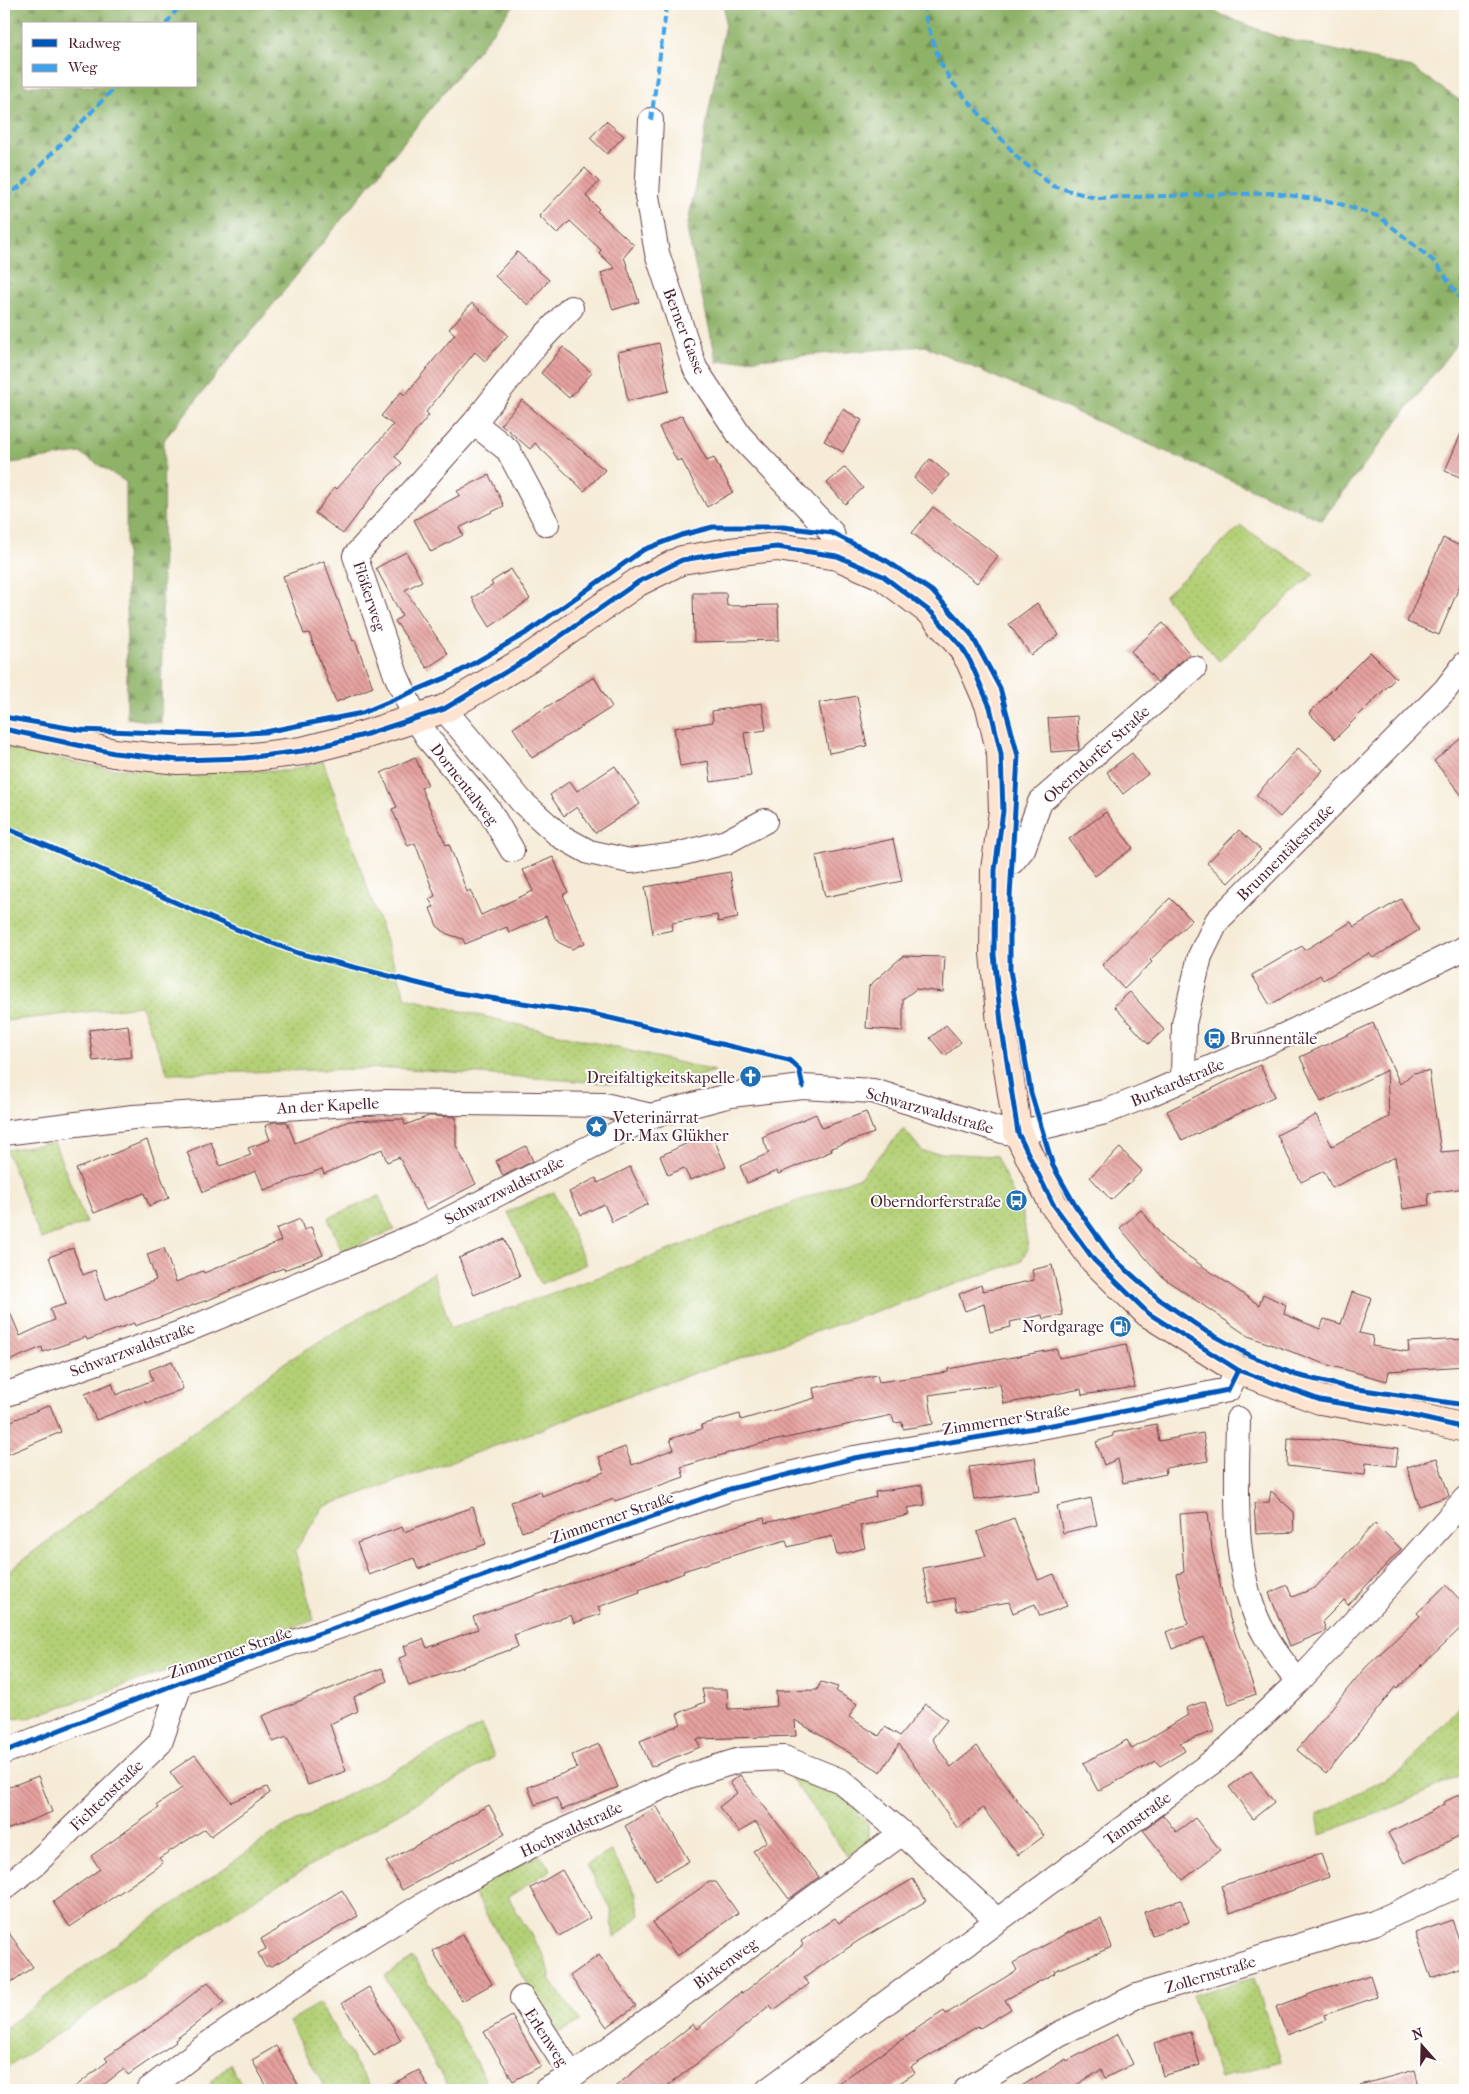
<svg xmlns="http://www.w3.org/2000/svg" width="1469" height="2094" viewBox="0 0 1469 2094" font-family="'IM FELL French Canon',serif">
	<defs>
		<pattern id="grass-dots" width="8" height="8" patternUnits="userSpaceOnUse" patternTransform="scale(1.25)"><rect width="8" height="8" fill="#b3d076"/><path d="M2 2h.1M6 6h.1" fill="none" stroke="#9bb266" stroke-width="1.8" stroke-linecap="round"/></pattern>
		<pattern id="forest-firs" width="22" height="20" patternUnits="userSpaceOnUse" patternTransform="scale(1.25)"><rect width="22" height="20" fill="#8eb267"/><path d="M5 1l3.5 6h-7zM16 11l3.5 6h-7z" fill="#769055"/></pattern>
		<pattern id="building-back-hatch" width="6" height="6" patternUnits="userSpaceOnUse" patternTransform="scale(1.25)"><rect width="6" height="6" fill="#e5a19e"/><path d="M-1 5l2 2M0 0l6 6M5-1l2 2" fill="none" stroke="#bc8381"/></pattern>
	</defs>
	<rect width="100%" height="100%" fill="#fff"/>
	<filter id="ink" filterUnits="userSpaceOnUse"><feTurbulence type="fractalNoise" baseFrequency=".02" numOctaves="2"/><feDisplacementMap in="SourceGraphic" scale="10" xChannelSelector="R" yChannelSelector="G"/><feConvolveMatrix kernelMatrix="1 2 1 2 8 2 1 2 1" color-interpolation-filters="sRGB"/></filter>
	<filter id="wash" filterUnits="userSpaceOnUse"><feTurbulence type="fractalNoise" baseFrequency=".0096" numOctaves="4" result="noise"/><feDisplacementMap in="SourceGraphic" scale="20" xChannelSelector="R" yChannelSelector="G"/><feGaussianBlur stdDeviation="1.12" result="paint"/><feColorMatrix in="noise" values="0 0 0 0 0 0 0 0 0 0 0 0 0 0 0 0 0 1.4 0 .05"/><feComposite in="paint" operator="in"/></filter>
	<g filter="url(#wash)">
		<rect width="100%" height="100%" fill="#f5ebd6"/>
		<path fill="url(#grass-dots)" stroke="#7e7850" d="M1241 526 1314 574 1219 661 1164 596Z
			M4 747 109 769 287 771 323 761 406 998 715 1071 661 1087 396 1068 168 1074 141 1006 4 1021Z
			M904 1129 923 1152 996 1156 1023 1216 1028 1249 1020 1262 613 1401 537 1431 323 1507 295 1551 314 1620 29 1718 4 1719V1574L284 1363 433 1273 451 1328 599 1277 860 1177Z
			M54 1142 86 1223 41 1239 6 1150Z
			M554 1192 586 1264 541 1284 508 1212Z
			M379 1196 394 1230 342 1252 328 1218Z
			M1465 1701V1773L1394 1807 1321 1834 1318 1814 1402 1770Z
			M482 1725 494 1757 254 1899 4 2070V2029L77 1972 274 1833Z
			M786 1771 820 1781 848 1800 868 1824V1842L847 1856Z
			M611 1851 635 1892 640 1915 614 1938 611 1908 586 1865Z
			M540 1855 551 1870 508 1897 545 1958 550 1980 581 2022 557 2033 471 1889Z
			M413 1958 453 2020 491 2090H450L385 1976Z
			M1254 1978 1281 2061 1220 2078 1192 1995Z
			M319 2003 368 2083 374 2090H326L289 2022Z
			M230 2064 245 2090H215L210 2082Z"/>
		<path fill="url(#forest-firs)" stroke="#6c6849" fill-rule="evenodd" d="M4 4H515L164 440 161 723 127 718 126 482 80 453 4 464ZM24 24H196V86H24Z
			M724 4H1195L1277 37 1412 68 1465 104V333L1322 520 925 346 717 362 687 230 725 24Z"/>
		<g id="blocks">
			<path fill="url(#building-back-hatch)" d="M606 121 624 136 607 154 590 138Z
				M585 168 599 182 586 196 599 209 597 211 634 245 624 257 639 302 613 310 601 273 615 268 599 253 601 250 570 221 557 234 539 216Z
				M517 252 549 280 528 305 495 276Z
				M472 303 508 335 485 361 475 352 426 412 429 415 395 457 402 463 380 485 343 534 315 513 335 487 337 489 393 425 381 416 401 392 405 395 455 334 449 329Z
				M659 343 669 391 628 401 618 352Z
				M563 347 592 373 569 398 541 373Z
				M522 400 605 470 584 491 535 443 530 449 501 424Z
				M843 409 862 420 843 452 824 441Z
				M682 415 707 461 714 458 733 492 707 507 681 459 677 461 659 427Z
				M1465 424V479L1445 471Z
				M930 459 949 475 933 494 914 478Z
				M845 467 863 488 845 504 827 483Z
				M489 475 504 506 459 528 463 535 431 552 414 520 460 495 457 491Z
				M933 507 998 556 977 583 912 533Z
				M1443 538 1465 548V573L1439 635 1407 622Z
				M406 552 422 581 405 590 448 654 427 668 395 621 402 616 376 568Z
				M324 561 353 641 355 640 373 687 336 702 309 633 304 634 283 576Z
				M511 569 530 599 490 627 472 598 493 585 491 582Z
				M693 593H726L727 606 778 605 779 640 694 642Z
				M1037 603 1059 635 1031 655 1009 624Z
				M1163 623 1190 654 1157 682 1131 651Z
				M1370 652 1396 678 1335 739 1309 713Z
				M594 677 612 707 532 758 513 728Z
				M857 696 867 746 829 753 819 703Z
				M762 703 766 730 744 733 751 776 711 782 708 761 680 766 674 728 713 722 712 711Z
				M1077 716 1079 750 1051 752 1048 718Z
				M1465 735V799L1434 761Z
				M1298 748 1323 770 1280 817 1256 795Z
				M1132 753 1148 774 1123 794 1107 772Z
				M415 757 428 785 421 788 446 845 449 844 467 892 470 890 481 915 533 891 523 870 553 857 568 892 563 895 585 943 572 949 558 942 546 916 509 933 507 927 465 944 463 939 447 934 437 926 430 908 434 907 429 899 435 896 415 843 408 846 392 809 397 807 381 773Z
				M615 766 640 804 595 833 577 807 564 816 550 795 570 781 577 791Z
				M1106 812 1133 848 1095 876 1069 839Z
				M1239 830 1261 850 1228 883 1207 863Z
				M893 839 902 881 825 897 816 856Z
				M730 872 738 918 718 922 717 915 694 919 672 923 673 930 653 934 645 887Z
				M1170 898 1192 920 1150 960 1152 962 1124 989 1102 965Z
				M1401 899 1419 930 1373 958 1369 953 1323 980 1320 975 1270 1005 1252 975 1302 946 1305 950 1351 922 1354 927Z
				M903 956 945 957 943 992 916 989 903 999V1031L866 1028 869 986Z
				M1130 992 1164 1030 1148 1044 1114 1006Z
				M1373 1023 1400 1084 1413 1073 1429 1071 1441 1152 1465 1150V1188L1428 1193 1429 1205 1403 1209 1395 1157 1332 1188 1324 1171 1301 1182 1277 1135 1316 1115 1332 1146 1389 1117 1387 1070 1321 1102 1300 1057Z
				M128 1025 132 1057 93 1061 89 1030Z
				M946 1025 961 1042 945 1056 930 1038Z
				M1260 1065 1275 1096 1182 1141 1167 1111Z
				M866 1112 874 1133 831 1148 832 1151 778 1174 777 1171 747 1183 740 1166 769 1153 762 1137 816 1114 822 1128Z
				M429 1116 456 1117V1146L476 1184 426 1210 399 1157 387 1162 382 1149 324 1174 322 1169 264 1190 256 1171 203 1192 187 1152 211 1142 220 1166 251 1155 248 1148 270 1140 265 1126 274 1122H287L295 1143 349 1121 403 1119 405 1125Z
				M711 1132 726 1167 690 1180 684 1168 668 1175 660 1156Z
				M147 1140 169 1198 149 1206 144 1193 94 1213 76 1169Z
				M526 1146 533 1161 503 1176 496 1161Z
				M1120 1148 1142 1171 1111 1200 1090 1177Z
				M630 1167 648 1204 612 1222 604 1204 581 1215 569 1192 596 1178 598 1183Z
				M1141 1210 1166 1241 1259 1305 1263 1294 1286 1305 1284 1314 1320 1329 1324 1319 1341 1324 1352 1292 1371 1298 1359 1333 1373 1336 1372 1346 1409 1352 1408 1342 1465 1339V1366L1389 1371 1387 1381 1328 1365 1248 1336 1162 1277 1120 1228Z
				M300 1219 304 1230 311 1227 323 1255 284 1270 283 1268 213 1298 135 1326 134 1323 87 1340 86 1337 43 1352 42 1347 4 1363V1298L20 1336 54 1320 50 1309 66 1304 49 1257 73 1248 83 1275 95 1270 105 1300 156 1280 147 1254 164 1248 176 1282 203 1271 204 1273 281 1241 276 1229Z
				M504 1239 520 1276 474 1295 459 1258Z
				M1052 1265 1063 1315 1043 1319 1042 1315 1010 1322 1011 1327 990 1332 984 1304 965 1311 959 1294 981 1285 983 1291 1034 1280 1032 1270Z
				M1126 1344 1135 1387 1082 1395 1081 1389 1004 1404 1000 1384 929 1395 933 1424 903 1429 902 1422 894 1423 892 1415 759 1444 681 1467 684 1477 615 1501 614 1499 522 1532 511 1502 541 1491 542 1496 604 1472 599 1457 625 1447 632 1465 674 1449 670 1439 702 1429 701 1425 740 1414 741 1420 815 1398 813 1388 877 1375 879 1382 948 1372V1369L1057 1349 1059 1358Z
				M172 1361 183 1389 146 1403 145 1401 96 1420 85 1394 112 1383 116 1395 153 1380 149 1370Z
				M50 1405 61 1432 4 1456V1424Z
				M1156 1424 1159 1441 1203 1433 1208 1461 1165 1468 1166 1474 1123 1483 1118 1459 1104 1465 1096 1442 1113 1436V1433Z
				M1288 1438 1320 1439 1398 1448 1396 1466 1366 1463 1365 1475 1287 1466Z
				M1035 1458 1040 1491 974 1500 969 1467Z
				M1437 1458 1449 1496 1419 1506 1407 1467Z
				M922 1485 925 1505 907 1508 909 1515 860 1526 865 1548 837 1555 832 1536 788 1547 786 1540 744 1552 683 1571 684 1573 639 1590 640 1592 598 1607 601 1614 574 1623 571 1615 514 1635 518 1647 409 1686 399 1658 407 1655 404 1646 423 1639 427 1648 478 1629 473 1617 735 1526 764 1518 765 1523 876 1497 875 1492Z
				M1271 1491 1293 1511 1294 1532 1256 1534 1254 1503 1269 1502Z
				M1091 1498 1097 1525 1063 1533 1057 1506Z
				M473 1507 486 1544 418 1569 414 1558 369 1575 357 1543 402 1527 404 1532Z
				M1208 1512 1212 1549 1224 1601 1256 1694 1229 1704 1204 1637 1172 1649 1166 1632 1188 1624 1176 1574 1184 1572 1180 1514Z
				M1014 1518 1038 1580 1054 1574 1067 1606 1040 1616 1035 1604 1013 1613 1009 1602 957 1611 954 1598 929 1603 923 1568 986 1556 977 1532Z
				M1375 1523 1401 1549 1348 1605 1344 1600 1323 1621 1326 1631 1290 1646 1269 1593 1287 1585 1292 1597 1315 1588Z
				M1446 1585 1465 1605V1624L1397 1689 1395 1687 1326 1774 1297 1750 1365 1668 1420 1616 1417 1613Z
				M382 1668 387 1681 354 1697 358 1711 330 1724 346 1771 308 1785 287 1737 273 1742 262 1716Z
				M821 1682 838 1687 836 1691 857 1704 849 1717 879 1736 885 1727 900 1736 926 1704 947 1720 932 1739 951 1767 977 1746 1044 1836 1018 1855 983 1808 958 1829 899 1744 881 1772 795 1720 796 1736 697 1739 700 1747 651 1767 640 1741 681 1724 677 1714 705 1702 702 1689H727L728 1709 757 1708 777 1706 776 1691 817 1690Z
				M1205 1701 1215 1731 1180 1743 1185 1751 1160 1766 1156 1761 1098 1791 1083 1763 1127 1740 1132 1749 1188 1715 1186 1708Z
				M599 1744 618 1787 562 1810 556 1797 535 1805 528 1787 577 1768 572 1755Z
				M195 1755 231 1802 267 1787 270 1793 211 1836 205 1829 159 1858 163 1863 70 1927 53 1902 100 1869 91 1856 159 1808 157 1805 182 1788 170 1772Z
				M1251 1771 1274 1802 1253 1819 1229 1787Z
				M740 1775 819 1877 789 1899 753 1851 767 1841 756 1822 739 1832 719 1807 737 1793 730 1782Z
				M38 1776 52 1812 4 1831V1789Z
				M1465 1792V1833L1404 1863 1388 1833 1445 1804 1444 1802Z
				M489 1805 505 1834 402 1890 386 1862Z
				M657 1807 689 1861 656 1880 625 1826Z
				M1163 1815 1176 1832 1195 1818 1220 1850 1183 1880 1143 1830Z
				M1321 1854 1329 1877 1230 1913 1221 1886Z
				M562 1870 590 1918 559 1936 531 1888Z
				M913 1879 926 1901 858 1941 804 1978 809 1984 774 2010 770 2005 733 2036 662 2090H611L693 2024 697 2029 741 1992 742 1994 803 1945 801 1941 835 1918 839 1923Z
				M709 1882H716L738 1913 677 1956 653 1922Z
				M342 1890 358 1916 272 1966H265L258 1953 266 1949 261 1939Z
				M1181 1900 1189 1922 1152 1935 1144 1912Z
				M1101 1919 1112 1947 1054 1971 1055 1973 1005 2000 1011 2009 980 2028 978 2026 911 2067 915 2073 889 2090H828L916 2030V2029L944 2011 946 2014 1017 1970 1013 1963 1067 1933Z
				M1452 1920 1465 1956V1966L1431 1978 1415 1933Z
				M4 1926 33 1967 4 1987Z
				M463 1934 492 1984 462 2001 433 1951Z
				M599 1955 636 2006 607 2027 570 1976Z
				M1370 1975 1377 1997 1324 2015 1326 2020 1287 2035 1276 2007 1315 1992Z
				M208 1982 224 2002 175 2040 176 2042 128 2075 124 2069 97 2090H71L108 2061 105 2058 161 2019Z
				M369 1987 401 2040 374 2056 342 2003Z
				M512 2016 541 2066 513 2081 484 2032Z
				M1190 2032 1200 2065 1163 2076 1154 2043Z
				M1118 2034 1133 2064 1105 2078 1101 2070 1068 2090H1015L1066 2059 1067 2061Z
				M276 2046 301 2090H269L252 2060Z
				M419 2070 430 2090H381Z
				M1415 2070 1420 2090H1361L1360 2085Z"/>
		</g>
	</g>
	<g filter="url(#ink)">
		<use href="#blocks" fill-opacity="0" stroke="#643e45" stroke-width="1"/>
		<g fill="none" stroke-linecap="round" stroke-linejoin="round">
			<defs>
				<path id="street" d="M651 120 647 196 657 253 695 368 740 436 832 533 837 556
					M474 423 508 450 547 524
					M444 709 522 802 560 836 589 852 630 861 676 855 726 842 765 821
					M512 850 489 810 431 742 416 719 396 675 355 556 474 423 535 346 571 308
					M995 870 1012 862 1023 849 1040 802 1194 668
					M1183 1080 1184 1024 1200 956 1217 921 1445 690 1465 664
					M4 1133 133 1117 384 1102 604 1105 651 1116
					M4 1395 180 1333 421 1233 651 1116 731 1095 803 1087 873 1091 1006 1132 1018 1133 1105 1112 1148 1095 1283 1036 1465 948
					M1238 1419C1237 1487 1230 1573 1265 1635 1274 1652 1287 1667 1298 1682
					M4 1752 181 1682 730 1489 854 1458 1076 1421 1228 1390 1238 1370
					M4 1888 36 1863 160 1743 181 1682
					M522 1998 572 2076
					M148 2090 205 2046 322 1967 439 1895 544 1839 688 1776 740 1760 784 1758 841 1781 902 1833 997 1920
					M546 2090 572 2076 902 1833
					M768 2090 1219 1757 1298 1682 1395 1578 1465 1499
					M966 2090 1059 2034 1137 1996 1374 1923 1465 1882"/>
				<path id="secondary" d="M4 729 114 753 178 760 245 758 302 751 364 735 444 709 529 658 638 582 682 560 730 552 777 547 837 556 883 576 932 613 961 646 970 661 990 707 1001 754 1003 811 995 870 994 954 1001 1023 1018 1133 1053 1204 1094 1260 1148 1313 1238 1370 1320 1400 1400 1413 1465 1428"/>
			</defs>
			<use href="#street" stroke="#643e45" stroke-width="26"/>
			<use href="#secondary" stroke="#643e45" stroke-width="30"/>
			<use href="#street" stroke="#fff" stroke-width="24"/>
			<use href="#secondary" stroke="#fde4d1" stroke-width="28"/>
			<path stroke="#40a2eb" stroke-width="4" stroke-dasharray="8 4" stroke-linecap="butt" d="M924 4 926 20 940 62 951 81 1019 159 1053 186 1095 198 1274 193 1334 202 1380 217 1436 263 1465 305
				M166 24 181 4
				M651 120 667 4
				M4 198 22 185 116 86"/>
			<defs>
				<path id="cycleway" d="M4 717 80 730 215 735 265 732 362 713 457 673 526 633 643 550 682 535 713 527H783L832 533 887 561 932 591 971 634 1000 688 1018 756 1010 897V970L1031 1093 1053 1166 1075 1205 1113 1258 1159 1299 1207 1332 1251 1356 1296 1375 1351 1388 1465 1405
					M4 729 114 753 178 760 245 758 302 751 364 735 444 709 529 658 638 582 682 560 730 552 777 547 837 556 883 576 932 613 961 646 970 661 990 707 1001 754 1003 811 995 870 994 954 1001 1023 1018 1133 1053 1204 1094 1260 1148 1313 1238 1370 1320 1400 1400 1413 1465 1428
					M4 827 236 929 298 953 452 992 593 1014 789 1060 799 1069 803 1087
					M4 1752 181 1682 730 1489 854 1458 1076 1421 1228 1390 1238 1370"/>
			</defs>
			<use href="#cycleway" stroke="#fff" stroke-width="8"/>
			<use href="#cycleway" stroke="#0057b8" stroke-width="5"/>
		</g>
	</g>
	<defs>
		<symbol id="bus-disc" viewBox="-11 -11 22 22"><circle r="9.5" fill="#1f6fb2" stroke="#fff"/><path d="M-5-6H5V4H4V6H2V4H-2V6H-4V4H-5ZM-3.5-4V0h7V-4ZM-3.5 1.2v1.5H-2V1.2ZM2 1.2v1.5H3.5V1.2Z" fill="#fff"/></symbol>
		<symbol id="church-disc" viewBox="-11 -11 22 22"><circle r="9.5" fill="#1f6fb2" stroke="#fff"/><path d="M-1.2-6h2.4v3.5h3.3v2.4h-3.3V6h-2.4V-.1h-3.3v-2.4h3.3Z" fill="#fff"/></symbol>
		<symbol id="sight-disc" viewBox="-11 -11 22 22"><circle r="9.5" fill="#1f6fb2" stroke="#fff"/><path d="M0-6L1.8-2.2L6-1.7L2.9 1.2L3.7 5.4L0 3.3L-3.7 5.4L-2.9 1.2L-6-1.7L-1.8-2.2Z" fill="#fff"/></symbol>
		<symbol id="fuel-disc" viewBox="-11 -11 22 22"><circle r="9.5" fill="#1f6fb2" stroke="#fff"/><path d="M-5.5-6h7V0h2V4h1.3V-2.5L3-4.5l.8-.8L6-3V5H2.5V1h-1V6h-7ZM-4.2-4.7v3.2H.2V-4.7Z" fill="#fff"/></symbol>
	</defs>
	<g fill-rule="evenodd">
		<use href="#bus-disc" x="1202" y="1026" width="25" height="25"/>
		<use href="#church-disc" x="738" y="1064" width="25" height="25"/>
		<use href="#sight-disc" x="584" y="1114" width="25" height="25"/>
		<use href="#bus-disc" x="1004" y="1188" width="25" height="25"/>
		<use href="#fuel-disc" x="1108" y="1314" width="25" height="25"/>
	</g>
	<g text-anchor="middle" stroke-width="4" stroke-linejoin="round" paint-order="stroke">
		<g font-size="16" fill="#4a1f2b" stroke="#fff">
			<text transform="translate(685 331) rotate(69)" y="6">Berner Gasse</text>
			<text transform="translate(370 596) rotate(72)" y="6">Flößerweg</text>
			<text transform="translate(1096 754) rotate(-42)" y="6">Oberndorfer Straße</text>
			<text transform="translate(465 784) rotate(52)" y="6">Dornentalweg</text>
			<text transform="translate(1285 852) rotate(-45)" y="6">Brunnentälestraße</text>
			<text transform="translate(1177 1082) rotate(-23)" y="6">Burkardstraße</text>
			<text transform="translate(328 1105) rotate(-3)" y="6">An der Kapelle</text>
			<text transform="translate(930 1110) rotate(16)" y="6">Schwarzwaldstraße</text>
			<text transform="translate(504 1190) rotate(-27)" y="6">Schwarzwaldstraße</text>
			<text transform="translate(132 1349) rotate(-20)" y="6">Schwarzwaldstraße</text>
			<text transform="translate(1006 1419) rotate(-9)" y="6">Zimmerner Straße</text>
			<text transform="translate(612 1517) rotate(-19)" y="6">Zimmerner Straße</text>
			<text transform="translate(230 1652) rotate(-19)" y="6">Zimmerner Straße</text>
			<text transform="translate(106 1795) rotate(-44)" y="6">Fichtenstraße</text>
			<text transform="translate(1137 1818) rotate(-36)" y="6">Tannstraße</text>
			<text transform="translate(571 1829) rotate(-25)" y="6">Hochwaldstraße</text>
			<text transform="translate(725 1963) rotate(-36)" y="6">Birkenweg</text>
			<text transform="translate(1210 1974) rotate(-17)" y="6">Zollernstraße</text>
			<text transform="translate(547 2037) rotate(57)" y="6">Erlenweg</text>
		</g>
		<g font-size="16" fill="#4a1f2b" stroke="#fff" text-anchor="end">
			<text x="1230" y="1044" text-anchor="start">Brunnentäle</text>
			<text x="735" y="1083">Dreifaltigkeitskapelle</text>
			<text x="613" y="1123" text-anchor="start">Veterinärrat<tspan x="613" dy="18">Dr. Max Glükher</tspan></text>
			<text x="1001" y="1207">Oberndorferstraße</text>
			<text x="1104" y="1332">Nordgarage</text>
		</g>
	</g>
	<rect width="1469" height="2094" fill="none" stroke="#fff" stroke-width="20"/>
	<rect x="22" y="22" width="175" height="65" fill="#ffffff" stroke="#b7a5aa"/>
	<rect x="32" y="39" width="25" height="8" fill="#0057b8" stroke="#b7a5aa"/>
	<text x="68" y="48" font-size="15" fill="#4a1f2b">Radweg</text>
	<rect x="32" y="64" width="25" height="8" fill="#40a2eb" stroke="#b7a5aa"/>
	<text x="68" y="72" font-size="15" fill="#4a1f2b">Weg</text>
	<g transform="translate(1422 2046) rotate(340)" stroke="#ffffff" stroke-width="4" paint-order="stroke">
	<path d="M0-4L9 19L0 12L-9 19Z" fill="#4a1f2b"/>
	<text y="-8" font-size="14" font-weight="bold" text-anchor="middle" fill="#4a1f2b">N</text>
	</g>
</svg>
